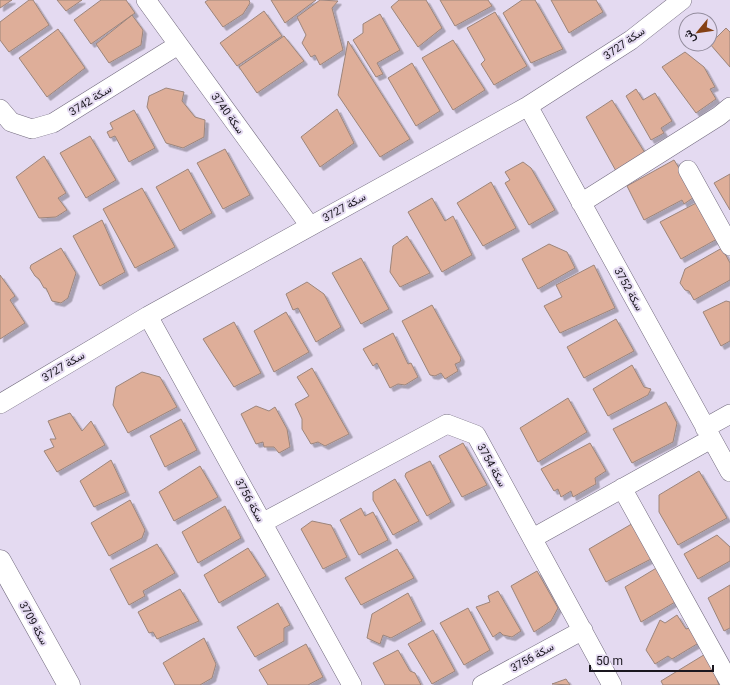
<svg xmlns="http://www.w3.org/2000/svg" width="730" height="685" viewBox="0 0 730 685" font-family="Roboto,Vazirmatn,sans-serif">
	<defs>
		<filter id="shadow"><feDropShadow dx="3.5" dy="3.5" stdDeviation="0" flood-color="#0004"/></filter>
	</defs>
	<rect width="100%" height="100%" fill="#e4daf1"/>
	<path fill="#deae99" stroke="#9c857b" filter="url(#shadow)" d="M0 0H12L0 8Z
		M29 0H33L49 25 9 52 0 40V22Z
		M57 0H82L66 11Z
		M101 0H126L135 13 91 44 74 20Z
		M208 0H249L250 3 243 14 223 27 205 2Z
		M271 0H316L285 23Z
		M320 0 338 1 332 8 343 50 320 65 315 55 311 57 302 43 306 35 297 17Z
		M399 0H426L442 28 418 47 391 7Z
		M440 0H488L492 6 455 26Z
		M522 0H535L563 49 531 63 503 13Z
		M551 0H596L603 12 569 33Z
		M264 11 282 36 237 66 220 43Z
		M495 12 527 66 494 85 481 64 485 60 467 28Z
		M380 14 400 50 377 63 383 74 376 77 353 40 363 33V24Z
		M132 15 143 30 141 45 109 63 96 44Z
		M726 28 730 32V67L710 44Z
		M58 29 85 68 47 97 19 58Z
		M284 36 304 61 257 93 239 67Z
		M453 40 485 90 453 110 422 58Z
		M348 41 410 139 380 157 338 95Z
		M685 52 704 67 715 87 710 89 716 99 696 113 662 67Z
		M412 63 440 111 416 126 388 78Z
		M166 88 184 92 182 101 195 117 205 120 204 137 183 148 166 143 147 107 149 96Z
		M636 89 643 100 655 93 672 121 661 128 664 133 651 140 626 96Z
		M612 100 645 153 616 171 586 117Z
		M337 109 354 143 320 167 301 137Z
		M134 110 155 148 129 162 115 136 110 138 107 132 113 129 110 123Z
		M90 136 116 180 86 198 60 153Z
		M225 149 250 195 223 209 197 163Z
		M44 156 66 193 58 198 67 210 56 217 39 218 16 177Z
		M674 160 689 184 700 193 684 204 682 200 644 220 627 186Z
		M523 162 531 168 555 210 529 225 505 183 510 180 505 172Z
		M188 169 212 213 180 231 156 187Z
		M730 174V210L714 183Z
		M491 182 516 228 483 246 457 203Z
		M142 188 175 247 135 268 103 209Z
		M432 198 445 221 453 216 472 255 442 272 408 212Z
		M698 202 717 239 681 259 660 222Z
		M102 220 125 272 100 286 73 236Z
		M407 236 430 273 400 287 390 272 393 246Z
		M549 244 567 252 575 268 538 289 522 259Z
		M61 248 76 273 68 298 61 303 52 301 46 288H44L39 279 35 276 30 268 31 265Z
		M722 248 730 263V280L694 300 689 291 685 290 680 283 685 269Z
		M361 258 389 309 361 324 332 273Z
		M594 265 615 308 560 333 544 306 562 297 556 285Z
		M0 275 15 296 10 300 25 323 0 339Z
		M307 282 324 294 341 327 316 342 298 308 293 310 286 294Z
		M726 301 730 302V341L721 346 703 312Z
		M432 305 461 358 460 362 455 364 458 371 445 379 441 373 435 376 430 375 402 321Z
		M286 312 309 352 274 372 254 331Z
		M616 319 634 351 584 378 567 347Z
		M234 322 261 373 234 387 203 339Z
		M393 333 408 364 411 363 418 377 405 385 398 384 390 388 377 363 373 366 363 349Z
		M632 365 644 387 651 389 648 395 608 416 593 389Z
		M312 368 349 434 325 446 318 442 311 444 302 429V419L295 404 309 396 297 377Z
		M142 372 160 377 177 407 128 433 113 405 116 387Z
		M568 398 587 432 538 462 520 428Z
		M666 402 677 423 673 442 632 463 613 429Z
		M256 406 269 411 275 407 287 429 290 447 279 453 274 447H264L263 442 256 444 241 414Z
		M70 413 82 431 91 421 105 445 57 472 44 451 54 447 50 439H56L48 421Z
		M181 419 197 450 165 467 150 436Z
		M463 443 487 485 462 497 439 456Z
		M590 443 606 471 595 478 596 484 573 497 571 491 561 497 558 489 554 491 541 469Z
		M111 460 126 492 94 507 80 481Z
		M430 461 451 502 427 516 405 476 406 473Z
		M200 466 218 497 174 521 159 492Z
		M699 471 727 518 678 545 659 512V495Z
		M395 479 419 521 393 535 373 500V492Z
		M130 500 145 530 142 538 109 556 91 523Z
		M225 506 241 538 198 563 182 532Z
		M361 508 365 516 373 512 388 540 359 555 340 520Z
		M312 521 331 525 347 557 323 569 301 529Z
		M635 522 655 557 606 582 589 549Z
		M717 535 730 547V561L698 579 684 554Z
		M157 544 175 573 143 591 145 596 129 605 110 569Z
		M248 548 266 576 219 603 204 575Z
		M397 549 414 578 361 605 345 578Z
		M663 564 682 598 641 622 625 587Z
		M537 571 558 608 551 621 534 632 511 586Z
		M730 585V628L724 631 708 598Z
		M180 589 199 621 157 639 153 632 149 633 138 612Z
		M498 591 521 631 512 637 503 635 500 632 493 637 476 607 490 602 488 596Z
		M408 593 422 621 391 638 383 635 380 644 367 638 372 614Z
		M278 603 290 625 284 628V641L255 657 237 627Z
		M468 608 490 650 464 665 440 623Z
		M677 615 686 629 693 627 702 641 672 659 668 656 655 664 646 650 660 620 665 623Z
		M433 630 455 671 432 684 408 644Z
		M204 638 216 664 212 678 200 685H175L163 663Z
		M306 644 323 677 308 685H268L259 670Z
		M398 650 410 671 415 673 421 685H385L373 663Z
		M707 653 722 677 717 680 719 685H663L661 681Z
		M566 679 570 685 552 684Z"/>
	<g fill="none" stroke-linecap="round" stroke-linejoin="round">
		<defs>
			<path id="street" d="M146 0 310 226
				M528 106 730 472
				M0 109 11 122 32 129 53 123 178 45
				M688 170 730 246
				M581 203 719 116 730 107
				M148 316 352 685
				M0 404 148 316 528 106 631 40 682 0
				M705 428 730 414
				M622 488 730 683
				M262 523 447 424 476 435 612 685
				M533 538 711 439
				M482 685 583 630"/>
			<path id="secondary" d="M0 561 69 685"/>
		</defs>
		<use href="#street" stroke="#736b7f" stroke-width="20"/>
		<use href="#secondary" stroke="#736b7f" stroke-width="23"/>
		<use href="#street" stroke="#fff" stroke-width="19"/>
		<use href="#secondary" stroke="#fff" stroke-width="22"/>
	</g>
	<g text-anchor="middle" stroke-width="4" stroke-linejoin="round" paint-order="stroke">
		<g font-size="11" fill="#1a171f" stroke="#e4daf1">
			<text transform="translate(624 43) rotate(-35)" y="4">سكة 3727</text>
			<text transform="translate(90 100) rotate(-32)" y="4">سكة 3742</text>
			<text transform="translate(228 113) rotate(54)" y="4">سكة 3740</text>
			<text transform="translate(344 207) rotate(-29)" y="4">سكة 3727</text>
			<text transform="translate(629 289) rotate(61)" y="4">سكة 3752</text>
			<text transform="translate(63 366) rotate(-31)" y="4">سكة 3727</text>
			<text transform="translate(492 465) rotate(61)" y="4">سكة 3754</text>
			<text transform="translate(250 500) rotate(61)" y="4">سكة 3756</text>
			<text transform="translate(34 623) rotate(61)" y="4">سكة 3709</text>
			<text transform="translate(532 657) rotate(-29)" y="4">سكة 3756</text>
		</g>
	</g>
	<g transform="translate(698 32) rotate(241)"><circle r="19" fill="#e4daf1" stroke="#938c9d"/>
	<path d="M0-3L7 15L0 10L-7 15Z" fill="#854115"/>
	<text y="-6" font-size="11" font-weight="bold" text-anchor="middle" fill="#1a171f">ش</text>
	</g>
	<path d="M590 665v6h123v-6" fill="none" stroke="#1a171f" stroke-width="2"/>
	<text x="596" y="665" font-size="12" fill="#1a171f" stroke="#e4daf1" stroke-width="3" paint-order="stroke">50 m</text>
</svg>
